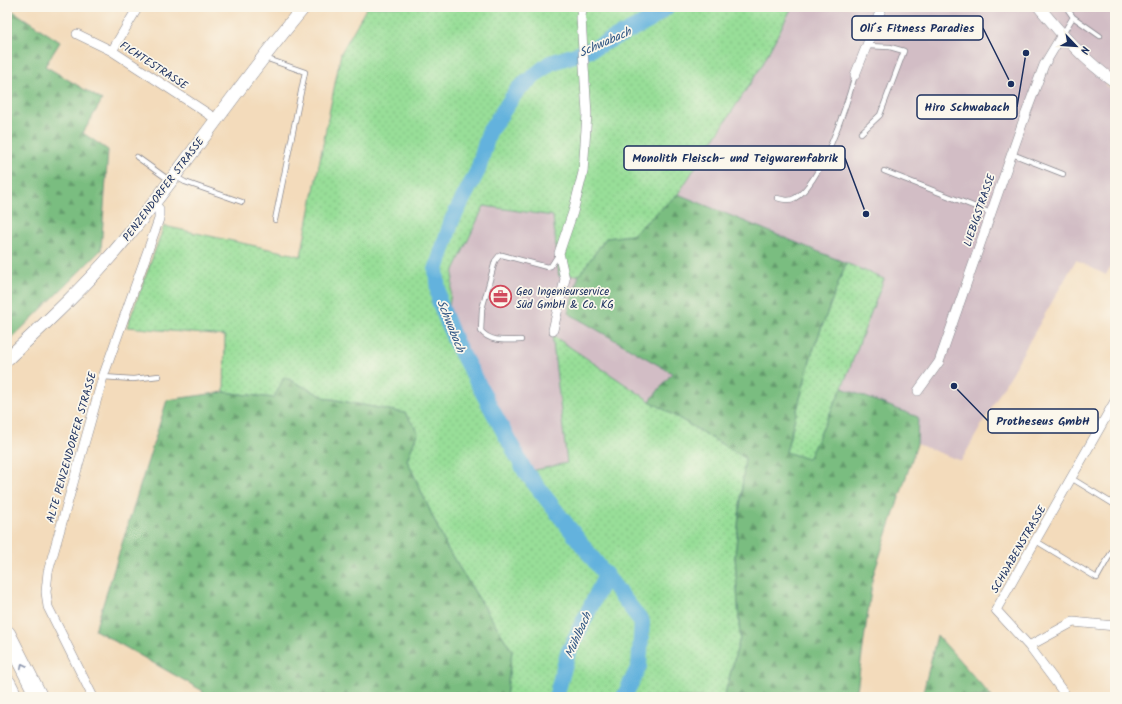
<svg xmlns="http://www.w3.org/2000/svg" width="1122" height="704" viewBox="0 0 1122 704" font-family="Kalam,sans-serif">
	<defs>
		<pattern id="grass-dots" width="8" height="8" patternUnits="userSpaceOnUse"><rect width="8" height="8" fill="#98de98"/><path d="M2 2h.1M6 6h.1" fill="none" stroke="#82bf85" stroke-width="1.8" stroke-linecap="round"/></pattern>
		<pattern id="forest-firs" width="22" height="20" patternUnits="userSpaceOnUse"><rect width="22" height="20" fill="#7abd80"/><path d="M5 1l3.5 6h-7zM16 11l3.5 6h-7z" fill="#639a6c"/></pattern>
	</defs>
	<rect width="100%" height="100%" fill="#fbf7ec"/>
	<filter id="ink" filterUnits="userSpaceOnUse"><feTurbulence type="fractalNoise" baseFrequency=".025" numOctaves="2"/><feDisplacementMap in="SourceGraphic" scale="8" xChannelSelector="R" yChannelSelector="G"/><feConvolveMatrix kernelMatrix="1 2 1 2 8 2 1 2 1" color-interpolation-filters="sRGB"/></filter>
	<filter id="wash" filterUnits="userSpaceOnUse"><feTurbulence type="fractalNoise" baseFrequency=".012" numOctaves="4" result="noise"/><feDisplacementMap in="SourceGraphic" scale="16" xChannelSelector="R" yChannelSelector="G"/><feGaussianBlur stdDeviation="0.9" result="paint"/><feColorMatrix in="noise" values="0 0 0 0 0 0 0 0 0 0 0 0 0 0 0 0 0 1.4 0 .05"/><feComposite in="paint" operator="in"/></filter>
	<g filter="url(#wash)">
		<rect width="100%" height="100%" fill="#f3dbbb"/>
		<path fill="#d2bdc5" d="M792 7H1042L1050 15 1051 7H1115V61L1106 85 1115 91V257L1106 275 1076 260 961 461 917 444V417L842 388 884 279 678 194 761 67Z
			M484 206 553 216 559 276 579 275 568 313 672 373 650 401 552 335 567 463 531 471 448 314 454 270Z"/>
		<path fill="url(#grass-dots)" stroke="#5a867b" d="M367 7H792L761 67 678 194 632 235 606 238 579 275 559 276 553 216 484 206 454 270 448 314 531 471 567 463 552 335 650 401 745 458 735 556 740 638 724 697H506L512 651 447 548 407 460 418 432 405 413 326 398 284 377 274 398 224 392 225 336 127 327 164 226 301 256 341 53Z
			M846 263 884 279 842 388 808 460 786 452 812 353Z"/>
		<path fill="url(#forest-firs)" stroke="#4a766f" d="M7 7 60 42 45 66 102 100 83 133 108 150 101 250 7 343Z
			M678 194 846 263 812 353 786 452 808 459 842 388 918 417 917 444 873 576 856 697H724L740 638 735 556 745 458 650 401 672 373 568 313 579 275 606 238 632 235Z
			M284 377 326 398 405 413 418 432 407 460 447 548 512 651 506 697H201L203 691 95 630 167 400 224 392 274 398Z
			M937 635 992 697H922Z"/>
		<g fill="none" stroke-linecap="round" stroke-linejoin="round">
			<path stroke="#63b2dd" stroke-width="16" d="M556 697 568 653 606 575
				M624 697 639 666 642 622 525 471 455 341 439 301 436 270 452 220 478 170 489 132 518 89 550 63 590 50 649 21 667 7"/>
		</g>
	</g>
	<g filter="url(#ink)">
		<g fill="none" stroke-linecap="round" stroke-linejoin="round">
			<defs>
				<path id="service" d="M1073 17 1100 36
					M1063 34 1073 17 1066 7
					M265 58 305 72 275 220
					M861 133 880 115 904 51 890 47 867 46
					M1012 154 1063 174
					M137 157 169 180
					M884 171 991 213
					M176 177 185 182 242 202
					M777 198C783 200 790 201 795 198 821 184 847 104 855 75
					M521 340C507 340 491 343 481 331L482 309 495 261 499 256 502 255 547 267 551 266 558 255
					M103 377 133 379 159 376
					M1071 478 1115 505
					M1036 541 1097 578 1115 546"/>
				<path id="minor" d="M77 34 112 51 216 119
					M112 51 138 7
					M855 75 882 7
					M553 330 565 279 559 253 573 212 583 172 587 114 581 18 582 7
					M918 391 939 362 1026 113 1044 65 1062 35
					M1029 646 1073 622 1115 626
					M93 697 48 607 46 592 48 572 103 377 159 219V209L154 203
					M1067 697 1029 646 996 610 1115 401"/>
				<path id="tertiary" d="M1039 7C1062 35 1085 61 1115 82"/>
				<path id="secondary" d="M7 359C48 321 90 282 126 238 188 163 241 81 304 7"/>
				<path id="motorway" d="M7 634 39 697
					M7 683 14 697"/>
			</defs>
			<use href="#service" stroke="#87858c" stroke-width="6"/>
			<use href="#minor" stroke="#87858c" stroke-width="10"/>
			<use href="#tertiary" stroke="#87858c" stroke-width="12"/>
			<use href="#secondary" stroke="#87858c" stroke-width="14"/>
			<use href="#motorway" stroke="#87858c" stroke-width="18"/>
			<use href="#service" stroke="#fff" stroke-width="4.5"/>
			<use href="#minor" stroke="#fff" stroke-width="9"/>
			<use href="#tertiary" stroke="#fff" stroke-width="11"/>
			<use href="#secondary" stroke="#fff" stroke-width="13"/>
			<use href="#motorway" stroke="#fff" stroke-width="17"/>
		</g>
		<defs><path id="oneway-chevron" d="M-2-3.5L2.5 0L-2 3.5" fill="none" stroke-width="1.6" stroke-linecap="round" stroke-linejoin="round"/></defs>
		<use stroke="#8d97ae" href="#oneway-chevron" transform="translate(23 666) rotate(-117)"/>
	</g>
	<defs>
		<symbol id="office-ring" viewBox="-11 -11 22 22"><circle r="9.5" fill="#fbf7ec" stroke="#d1495b" stroke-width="1.5"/><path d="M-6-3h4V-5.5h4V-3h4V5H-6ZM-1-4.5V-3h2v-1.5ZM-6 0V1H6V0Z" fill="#d1495b"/></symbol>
	</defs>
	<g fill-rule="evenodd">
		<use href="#office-ring" x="488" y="284" width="25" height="25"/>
	</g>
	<g text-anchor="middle" stroke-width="3.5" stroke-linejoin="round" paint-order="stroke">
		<g font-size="11" fill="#1b2f5e" stroke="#fbf7ec">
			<text transform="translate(154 65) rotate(33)" y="4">FICHTESTRASSE</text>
			<text transform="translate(163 189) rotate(-53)" y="4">PENZENDORFER STRASSE</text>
			<text transform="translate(979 210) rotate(-71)" y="4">LIEBIGSTRASSE</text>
			<text transform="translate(71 447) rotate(-74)" y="4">ALTE PENZENDORFER STRASSE</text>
			<text transform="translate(1018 549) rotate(-60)" y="4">SCHWABENSTRASSE</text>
		</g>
		<g font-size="11" fill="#1b2f5e" stroke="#fbf7ec" text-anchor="start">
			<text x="516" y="295">Geo Ingenieurservice<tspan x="516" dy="13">Süd GmbH &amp; Co. KG</tspan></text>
		</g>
		<g font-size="12" font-style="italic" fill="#315684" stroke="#fbf7ec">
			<text transform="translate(605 42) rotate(-24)" y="4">Schwabach</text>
			<text transform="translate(451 326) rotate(68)" y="4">Schwabach</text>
			<text transform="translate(578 635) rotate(-66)" y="4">Mühlbach</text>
		</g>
	</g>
	<path fill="none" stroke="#1b2f5e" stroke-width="1.5" d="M1011 84L983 28M1026 53L1017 107M866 214L845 158M954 386L988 421"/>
	<g fill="#1b2f5e" stroke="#fbf7ec" stroke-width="1.5">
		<circle cx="1011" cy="84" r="4"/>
		<circle cx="1026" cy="53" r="4"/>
		<circle cx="866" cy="214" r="4"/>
		<circle cx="954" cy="386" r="4"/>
	</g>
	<g fill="#fbf7ec" stroke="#1b2f5e" stroke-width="1.5">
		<rect x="852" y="16" width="131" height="24" rx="4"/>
		<rect x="917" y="95" width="100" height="24" rx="4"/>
		<rect x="624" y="146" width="221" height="24" rx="4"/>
		<rect x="988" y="409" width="110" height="24" rx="4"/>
	</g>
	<g font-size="12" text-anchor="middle" font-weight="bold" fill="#1b2f5e">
		<text x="917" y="32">Oli´s Fitness Paradies</text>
		<text x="967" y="111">Hiro Schwabach</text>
		<text x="735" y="162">Monolith Fleisch- und Teigwarenfabrik</text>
		<text x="1043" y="425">Protheseus GmbH</text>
	</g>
	<rect width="1122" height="704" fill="none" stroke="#fbf7ec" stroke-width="24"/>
	<g transform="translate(1076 46) rotate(115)" stroke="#fbf7ec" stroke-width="3" paint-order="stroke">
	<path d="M0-3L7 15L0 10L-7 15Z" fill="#1b2f5e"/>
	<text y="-6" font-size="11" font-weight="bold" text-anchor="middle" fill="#1b2f5e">N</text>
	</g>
</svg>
